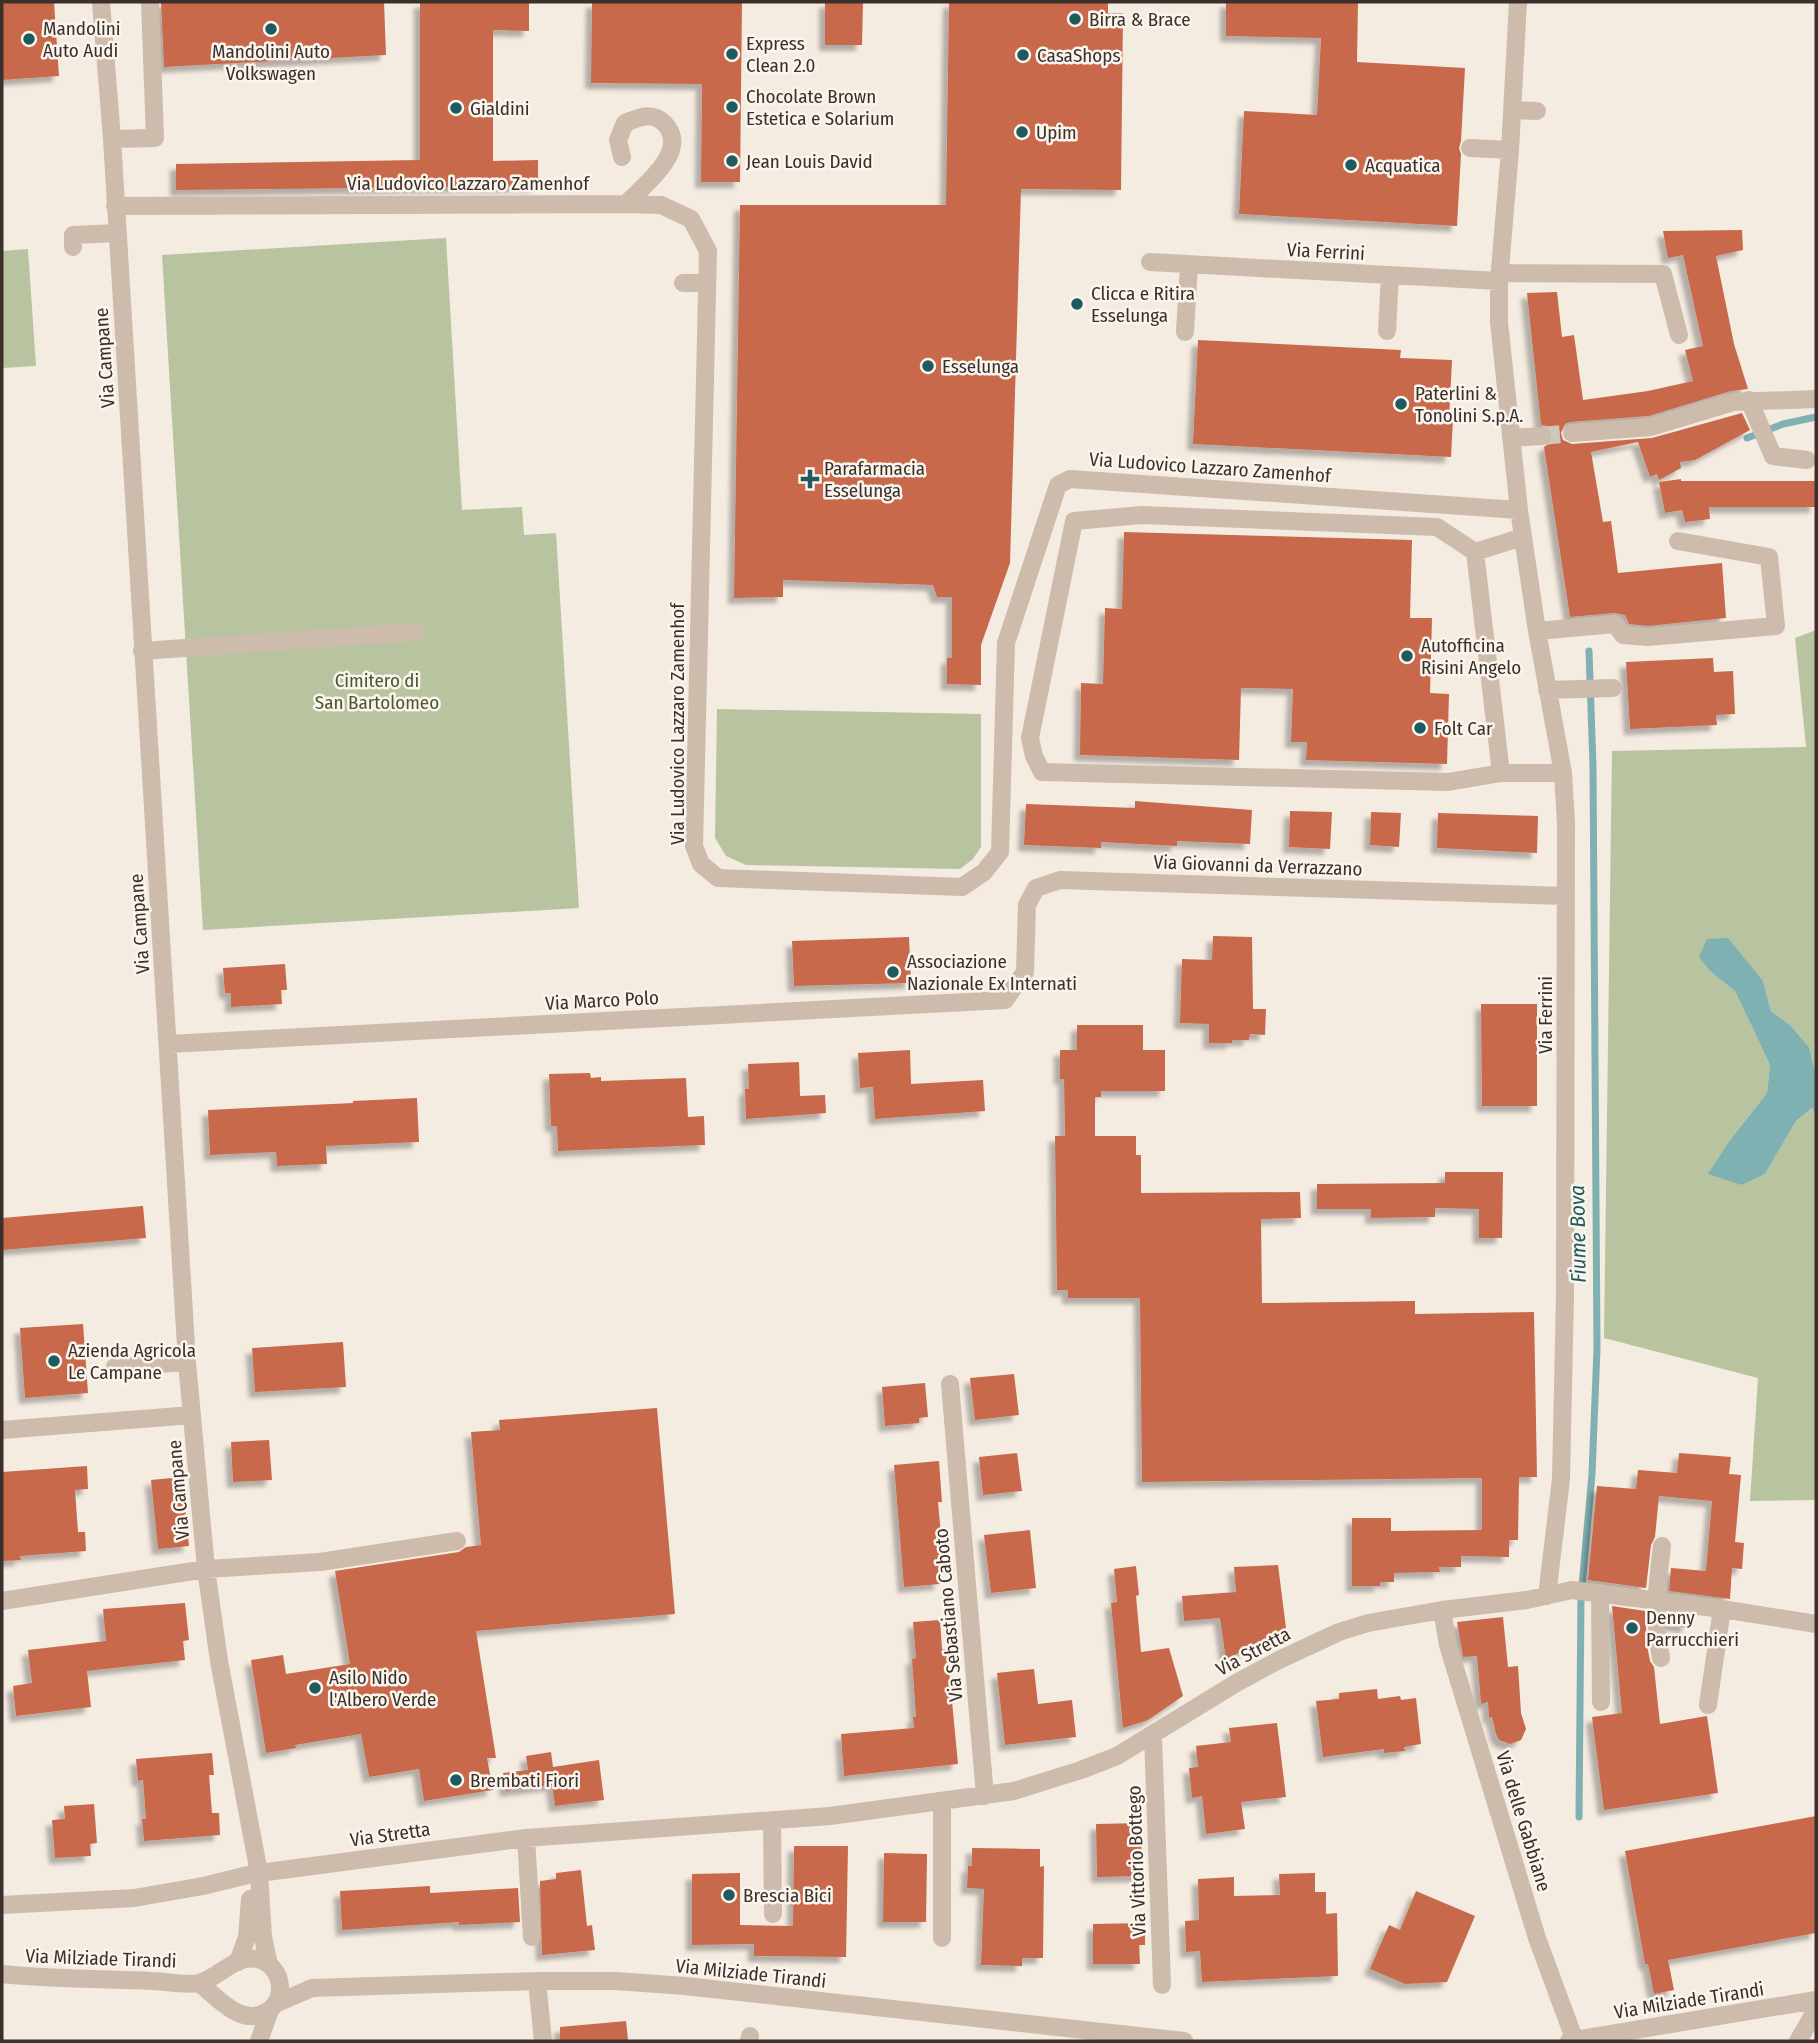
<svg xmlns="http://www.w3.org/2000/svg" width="1818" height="2043" viewBox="0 0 1818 2043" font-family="'Fira Sans Condensed',sans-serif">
	<defs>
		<filter id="shadow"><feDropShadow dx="-6" dy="6" stdDeviation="2" flood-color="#0004"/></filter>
	</defs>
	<rect width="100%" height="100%" fill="#f4ebe1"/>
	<path fill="#b8c4a0" d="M446 238 462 510 522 507 524 535 556 533 579 908 203 930 162 255Z
		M28 249 36 366 2 368V251Z
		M1816 630V1076L1809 1047 1790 1025 1771 1011 1763 981 1711 972 1735 991 1770 1065 1767 1093 1730 1140 1742 1185 1765 1174 1796 1121 1812 1108 1816 1114V1500L1750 1501 1758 1378 1604 1338 1612 751 1806 747 1795 638Z
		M717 709 981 714V847L973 859 960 869 746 865 726 856 715 838Z"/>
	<path fill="#7fb0b2" d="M1728 938 1763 981 1771 1011 1790 1025 1809 1047 1816 1076V1114L1812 1108 1796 1121 1765 1174 1742 1185 1708 1174 1730 1140 1767 1093 1770 1065 1735 991 1711 972 1699 957 1707 939Z"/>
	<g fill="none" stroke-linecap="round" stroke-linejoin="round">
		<path stroke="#7fb0b2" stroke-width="7" d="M1747 438 1783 424 1816 417
			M1579 1817 1581 1597 1592 1474 1597 1349 1593 766 1589 651"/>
	</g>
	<path fill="#c8694b" filter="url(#shadow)" d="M2 2H54L59 76 2 80Z
		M161 2H384L386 55 164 67Z
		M420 2H529V31L493 30V161L538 160V186L176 190V164L420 160Z
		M592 2H742L740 182H701L702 84 591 83Z
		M825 2H863L862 45H825Z
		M949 2H1108V13H1123L1121 190 1021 189 1010 563 981 645V685L947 684V658H952V597H937L933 585 783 580V597L734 598 740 205H946Z
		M1226 2H1358L1357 62 1465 68 1461 141 1459 148 1461 154 1457 226 1239 214 1244 111 1317 115 1321 38 1226 36Z
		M1742 230 1743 250 1716 256 1734 344 1748 389 1731 391 1649 416 1570 422 1565 424 1561 433 1563 440 1572 444 1652 438 1742 413 1750 430 1695 460 1680 462 1681 468 1659 480 1657 474 1650 477 1638 442 1591 452 1603 522 1611 521 1618 573 1722 563 1726 618 1648 626 1629 624 1625 615 1615 613 1570 617 1544 447 1552 442 1553 435 1548 426 1541 425 1527 293 1557 292 1562 337 1574 335 1583 400 1648 391 1693 381 1685 350 1703 346 1683 255 1668 258 1663 231Z
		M1198 340 1401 350 1400 358 1452 360 1449 419H1453L1451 457 1193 444Z
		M1681 479V481H1816V507H1709L1710 519 1685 522 1682 510 1665 513 1659 482Z
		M1124 532 1412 540 1410 618H1432L1430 693 1449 694 1447 764 1306 760 1307 742H1291L1293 689 1241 688 1239 760 1080 755 1081 683 1103 684 1105 608 1122 609Z
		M1713 658 1714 672 1733 671 1735 714 1716 715 1717 725 1630 729 1626 662Z
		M1135 801 1252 810 1250 844 1177 841V846L1101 842V848L1024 845 1026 804 1135 808Z
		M1290 811 1332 812 1330 849 1289 847Z
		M1371 812 1401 813 1399 847 1370 845Z
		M1438 813 1538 816 1537 853 1437 848Z
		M1213 936 1252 937 1253 1009H1266L1265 1035 1250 1034 1249 1040H1232V1043H1209V1024L1180 1023 1182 959 1212 960Z
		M909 937 911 983 794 986 792 941Z
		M285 964 287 990H281L282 1004 231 1007V993H225L223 968Z
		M1481 1004H1537V1106H1482Z
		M1077 1025H1143V1050H1165V1091H1101V1097H1095V1136H1136V1155H1141V1193L1300 1192 1301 1218 1261 1219 1262 1303 1415 1301V1314L1534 1312 1537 1477H1519L1518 1540H1509V1557L1461 1556V1567H1439L1440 1572 1394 1573V1582H1380V1586H1352V1518H1391V1531L1482 1530V1478L1142 1482 1140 1298H1068V1290H1057L1055 1136H1065L1064 1079H1060V1050H1077Z
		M910 1050 911 1084 983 1080 985 1111 875 1119 873 1087 860 1088 858 1053Z
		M799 1062 800 1096 825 1095 826 1113 746 1119 745 1089H749L748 1064Z
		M590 1073 591 1078 601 1077V1081L686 1078 688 1117 704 1116 705 1145 558 1151 557 1126H551L549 1074Z
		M417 1098 419 1142 326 1146 327 1164 277 1166 276 1152 210 1155 208 1110 353 1103V1101Z
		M1445 1172H1503L1502 1238H1479V1209L1435 1208V1217L1371 1218V1209H1317V1184L1445 1183Z
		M143 1206 146 1238 2 1250V1218Z
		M83 1324 88 1393 25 1398 20 1328Z
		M343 1342 346 1387 255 1392 252 1348Z
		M1014 1374 1019 1415 975 1420 970 1378Z
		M925 1383 928 1417 919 1418V1423L885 1426 882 1387Z
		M657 1408 675 1614 476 1631 496 1758H487L493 1790 424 1801 419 1769 369 1777 361 1734 295 1745 296 1748 266 1753 251 1660 283 1655 286 1674 350 1664 335 1571 459 1552 466 1547 481 1545 471 1432 500 1430 499 1420Z
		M269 1440 272 1480 233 1482 231 1442Z
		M1017 1453 1022 1491 983 1495 979 1457Z
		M1679 1453 1731 1457 1729 1474 1741 1475 1735 1542 1744 1543 1742 1569 1732 1568 1730 1599 1669 1591 1671 1568 1706 1571 1712 1501 1659 1496 1655 1537 1651 1545 1646 1588 1588 1580 1597 1486 1636 1489 1638 1470 1677 1473Z
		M939 1461 942 1502H938L943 1557 938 1558 940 1584 904 1587 894 1465Z
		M87 1466 88 1489 75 1490 78 1532H85L86 1551 20 1556 21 1560 2 1561V1472Z
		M182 1477 189 1546 158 1549 151 1480Z
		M1030 1530 1036 1588 991 1593 984 1535Z
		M1278 1565 1287 1636 1242 1651 1226 1660 1220 1618 1184 1621 1182 1596 1236 1592 1234 1567Z
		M1136 1566 1139 1595 1136 1596 1141 1652 1169 1648 1183 1696 1148 1720 1123 1728 1111 1603 1117 1602 1114 1569Z
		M185 1603 189 1640 183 1641 185 1660 87 1671 91 1707 16 1716 13 1686 32 1683 28 1650 106 1641 103 1609Z
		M1612 1606 1645 1611 1647 1645 1650 1661 1654 1667 1660 1724 1707 1716 1718 1793 1604 1810 1592 1717 1622 1713Z
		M1668 1614 1689 1616 1687 1628 1668 1624Z
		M1503 1617 1508 1667 1518 1666 1521 1713 1526 1729 1521 1740 1510 1744 1499 1740 1496 1734 1492 1717 1489 1718 1488 1702 1481 1704 1477 1656 1463 1657 1457 1622Z
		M940 1620 942 1649H947L958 1764 844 1776 841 1734 914 1728 913 1717H916L912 1659 916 1658 913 1622Z
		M1034 1669 1038 1704 1072 1700 1076 1737 1005 1745 997 1673Z
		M1377 1689 1378 1699 1400 1696 1401 1700 1416 1698 1421 1744 1404 1747 1405 1751 1384 1753V1749L1323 1757 1316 1701 1339 1699V1693Z
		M1277 1723 1286 1797 1241 1802 1245 1829 1206 1834 1202 1796 1192 1798 1189 1768 1198 1767 1196 1746 1231 1742 1229 1728Z
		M551 1752 553 1767 599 1760 604 1800 555 1806 552 1785 506 1791 503 1773 528 1770 526 1756Z
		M212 1753 214 1775H209L212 1813H219L220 1835 144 1841 142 1819H146L143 1780 138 1781 136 1759Z
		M94 1804 97 1843 90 1844 91 1856 55 1858 52 1820 65 1819 64 1806Z
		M1816 1816V1933L1668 1960 1674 1990 1654 1994 1648 1964H1645L1625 1851Z
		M1141 1823 1142 1876 1097 1877 1096 1824Z
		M794 1846H848L846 1957 754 1956V1944L692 1945V1874L740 1873V1925L793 1926Z
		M972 1848 1040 1849V1867L1044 1866 1043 1958H1022V1966L981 1965 984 1889 967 1888 968 1866H972Z
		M884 1853 927 1854 926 1922H883Z
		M581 1870 587 1926 592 1925 595 1950 542 1955 540 1881 556 1879V1873Z
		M1315 1873V1892H1326V1914L1337 1913 1338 1976 1202 1982 1200 1951 1186 1952 1185 1921 1199 1920 1198 1879 1234 1877V1896L1280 1895 1279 1874Z
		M430 1886V1893L518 1888 520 1922 459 1925V1922L342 1930 340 1891Z
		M1416 1891 1475 1916 1447 1982 1405 1984 1370 1969 1389 1925 1400 1930Z
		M1145 1923V1945H1139L1140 1964H1093V1924Z
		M626 2021 628 2040 560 2041V2027Z"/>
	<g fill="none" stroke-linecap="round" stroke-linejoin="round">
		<path stroke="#cfc6bd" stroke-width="18" stroke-dasharray="18 9" stroke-linecap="butt" d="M1542 436 1572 433"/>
		<path stroke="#cdbbac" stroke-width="18" d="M101 2 112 139 187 1362 206 1569 219 1661 259 1873 263 1937 269 1965
			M1518 2 1510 150 1499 281V322L1519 510 1537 631 1563 773 1566 823 1565 1295 1561 1479 1547 1596
			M1513 110 1537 111
			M112 139 155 138 150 2
			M1470 148 1510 150
			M622 157 618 140 625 123C640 117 652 111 665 124 690 151 644 185 626 204
			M115 206 626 204 661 205 691 219 708 251 694 846 701 864 718 878 962 887 984 872 1000 852 1006 643 1058 485 1070 479 1519 510
			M73 247V235L117 233
			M1150 262 1499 281
			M1500 273 1663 274 1679 335
			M683 283H707
			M1387 331 1390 275
			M1185 332 1189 265
			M1749 400 1773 456 1807 460
			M1572 433 1651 427 1734 402 1816 399
			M1511 438 1542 436
			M1523 537 1475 552 1501 773H1563
			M1475 552 1437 527 1142 515 1074 521 1030 738 1034 756 1042 772 1448 782 1501 773
			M1537 631 1615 624 1623 635 1648 637 1776 626 1769 557 1678 541
			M142 651 415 632
			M1547 690 1613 688
			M168 1044 1005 1000 1025 972 1027 905 1036 888 1060 880 1566 896
			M115 1367 187 1362
			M950 1384 985 1796
			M2 1430 192 1415
			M1600 1593 1601 1702
			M2 1601 206 1569 320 1562 457 1541
			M1442 1610 1448 1645 1537 1938 1575 2041
			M1661 1658C1653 1617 1657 1587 1662 1546
			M1708 1705 1722 1609
			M1153 1736 1162 1985
			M942 1801V1938
			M772 1820 773 1914
			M526 1838 532 1937
			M259 1873 526 1838 830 1816 1014 1791 1081 1770 1117 1756 1238 1682 1279 1660 1339 1632 1368 1623 1442 1610 1527 1600 1572 1590 1722 1609 1816 1624
			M2 1905 134 1898 203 1886 248 1875
			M238 1962 247 1937 250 1899
			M2 1974C51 1979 101 1979 151 1981 165 1981 185 1986 199 1983 219 1978 234 1955 257 1959 272 1962 281 1976 280 1991 279 2000 274 2008 266 2012 241 2027 217 1997 199 1983
			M537 1981 543 2041
			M275 2004 312 1988 537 1981H615L685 1986 1184 2041
			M259 2041 270 2010
			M749 2041 750 2036
			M1569 2041 1816 2000
			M1798 2041 1816 2010"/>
	</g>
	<g fill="#1f5a5e" stroke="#fbf5ee" stroke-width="2.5">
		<circle cx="1075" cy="19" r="7"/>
		<circle cx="271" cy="29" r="7"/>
		<circle cx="29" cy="39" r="7"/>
		<circle cx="732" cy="54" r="7"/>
		<circle cx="1023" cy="55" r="7"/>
		<circle cx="732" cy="107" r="7"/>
		<circle cx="456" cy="108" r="7"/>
		<circle cx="1022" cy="132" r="7"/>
		<circle cx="732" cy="161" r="7"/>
		<circle cx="1351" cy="165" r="7"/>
		<circle cx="1077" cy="304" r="7"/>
		<circle cx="928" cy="366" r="7"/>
		<circle cx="1401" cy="404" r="7"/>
		<path d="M806.5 468.5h7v7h7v7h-7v7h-7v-7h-7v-7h7z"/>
		<circle cx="1407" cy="656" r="7"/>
		<circle cx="1420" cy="728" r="7"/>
		<circle cx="893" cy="972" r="7"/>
		<circle cx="54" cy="1361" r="7"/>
		<circle cx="1632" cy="1628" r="7"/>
		<circle cx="315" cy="1688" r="7"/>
		<circle cx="456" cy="1780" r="7"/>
		<circle cx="729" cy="1895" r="7"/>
	</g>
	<g text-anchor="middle" stroke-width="5" stroke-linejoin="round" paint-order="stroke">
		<g font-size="19" fill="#3b302b" stroke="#fbf5ee" text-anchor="start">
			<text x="1089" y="26">Birra &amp; Brace</text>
			<text x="43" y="35">Mandolini<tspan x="43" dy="22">Auto Audi</tspan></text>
			<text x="746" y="50">Express<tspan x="746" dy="22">Clean 2.0</tspan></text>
			<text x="271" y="58" text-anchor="middle">Mandolini Auto<tspan x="271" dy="22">Volkswagen</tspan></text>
			<text x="1037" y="62">CasaShops</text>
			<text x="746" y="103">Chocolate Brown<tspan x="746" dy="22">Estetica e Solarium</tspan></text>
			<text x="470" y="115">Gialdini</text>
			<text x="1036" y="139">Upim</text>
			<text x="746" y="168">Jean Louis David</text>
			<text x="1365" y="172">Acquatica</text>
			<text x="1091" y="300">Clicca e Ritira<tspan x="1091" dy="22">Esselunga</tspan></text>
			<text x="942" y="373">Esselunga</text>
			<text x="1415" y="400">Paterlini &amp;<tspan x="1415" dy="22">Tonolini S.p.A.</tspan></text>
			<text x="824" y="475">Parafarmacia<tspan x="824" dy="22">Esselunga</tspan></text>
			<text x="1421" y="652">Autofficina<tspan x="1421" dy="22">Risini Angelo</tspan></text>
			<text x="1434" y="735">Folt Car</text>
			<text x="907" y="968">Associazione<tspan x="907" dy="22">Nazionale Ex Internati</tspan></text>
			<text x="68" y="1357">Azienda Agricola<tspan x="68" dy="22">Le Campane</tspan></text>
			<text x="1646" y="1624">Denny<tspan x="1646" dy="22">Parrucchieri</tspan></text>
			<text x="329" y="1684">Asilo Nido<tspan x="329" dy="22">l'Albero Verde</tspan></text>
			<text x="470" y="1787">Brembati Fiori</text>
			<text x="743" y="1902">Brescia Bici</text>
		</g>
		<g font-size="19" fill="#3b302b" stroke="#fbf5ee">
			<text x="468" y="190">Via Ludovico Lazzaro Zamenhof</text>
			<text transform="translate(1326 251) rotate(3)" y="7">Via Ferrini</text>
			<text transform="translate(104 358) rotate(-94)" y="7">Via Campane</text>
			<text transform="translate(1210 467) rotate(4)" y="7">Via Ludovico Lazzaro Zamenhof</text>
			<text transform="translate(677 724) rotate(-90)" y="7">Via Ludovico Lazzaro Zamenhof</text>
			<text transform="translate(1258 865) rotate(2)" y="7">Via Giovanni da Verrazzano</text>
			<text transform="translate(139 924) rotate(-94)" y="7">Via Campane</text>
			<text transform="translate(602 1000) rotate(-3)" y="7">Via Marco Polo</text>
			<text transform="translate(1545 1015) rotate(-90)" y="7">Via Ferrini</text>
			<text transform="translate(178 1490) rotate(-95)" y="7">Via Campane</text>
			<text transform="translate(948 1615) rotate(-95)" y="7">Via Sebastiano Caboto</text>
			<text transform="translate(1253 1651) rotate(-28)" y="7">Via Stretta</text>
			<text transform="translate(1524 1821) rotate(73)" y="7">Via delle Gabbiane</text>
			<text transform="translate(390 1834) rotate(-8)" y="7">Via Stretta</text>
			<text transform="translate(1136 1861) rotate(-92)" y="7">Via Vittorio Bottego</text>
			<text transform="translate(101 1958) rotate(2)" y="7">Via Milziade Tirandi</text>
			<text transform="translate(751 1973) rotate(6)" y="7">Via Milziade Tirandi</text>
			<text transform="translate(1689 2000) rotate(-9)" y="7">Via Milziade Tirandi</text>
		</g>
		<g font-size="19" fill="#4a5a2e" stroke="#fbf5ee">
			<text x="377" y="687">Cimitero di<tspan x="377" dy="22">San Bartolomeo</tspan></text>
		</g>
		<g font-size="21" font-style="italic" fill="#1f5a5e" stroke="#fbf5ee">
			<text transform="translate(1578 1234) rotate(-91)" y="7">Fiume Bova</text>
		</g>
	</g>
	<rect width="1818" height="2043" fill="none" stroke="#3b302b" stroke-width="7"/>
</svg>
